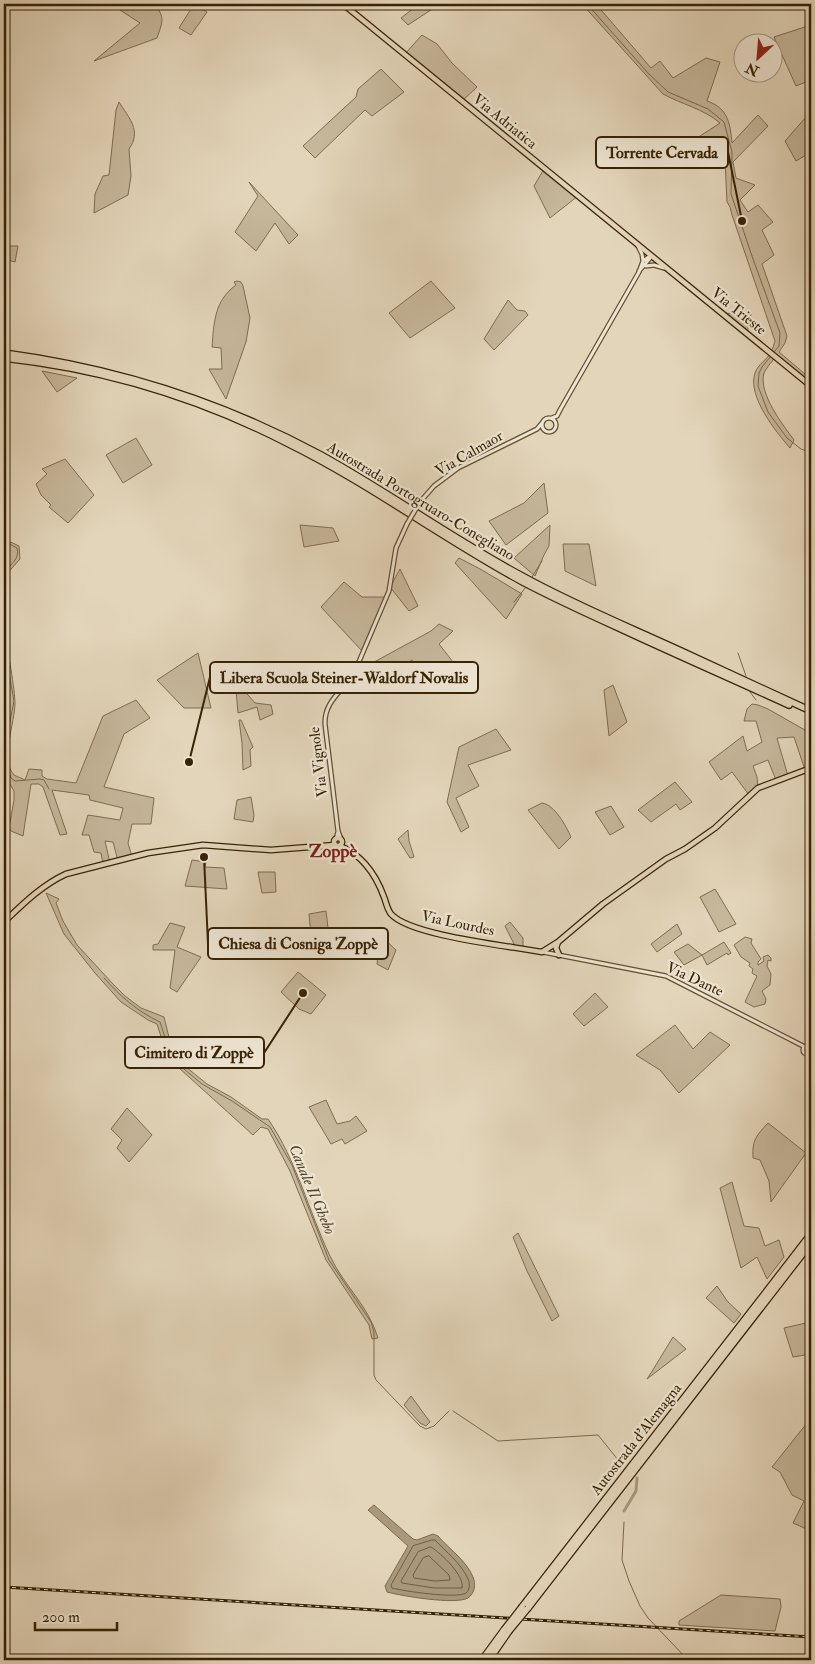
<svg xmlns="http://www.w3.org/2000/svg" width="815" height="1664" viewBox="0 0 815 1664" font-family="'IM FELL Double Pica',serif">
	<rect width="100%" height="100%" fill="#e3d5ba"/>
	<filter id="stains"><feTurbulence type="fractalNoise" baseFrequency=".004" numOctaves="4"/><feColorMatrix values="0 0 0 0 .2 0 0 0 0 .09 0 0 0 0 .02 0 0 0 .5 -.17"/></filter>
	<radialGradient id="worn" r=".72"><stop offset=".6" stop-color="#630" stop-opacity="0"/><stop offset="1" stop-color="#630" stop-opacity=".3"/></radialGradient>
	<path fill="#c6b79b" stroke="#7e6d50" d="M123 4H154C166 17 162 23 157 38L94 61 140 23 117 8Z
		M194 4 207 12 191 35 179 28Z
		M419 4H440L408 25 401 18Z
		M582 4H596L651 68 660 61 673 78 706 58 720 62 707 101C728 108 730 123 732 143L758 115 768 126 733 162 736 178 755 185 740 200 748 212 758 205 773 222 762 230 774 255 762 264 787 336 785 343 779 352 811 379V386L775 357C772 362 766 368 764 373 758 393 783 425 794 440L790 448C776 432 747 396 755 373 758 364 767 360 771 352 773 348 774 344 775 341L732 215 730 207 727 202 724 139 702 148 697 138 720 123C704 109 681 104 663 94Z
		M811 25V56L807 57 811 66V80L796 86 774 37Z
		M422 35 437 44 452 63 477 87 461 102 404 55Z
		M381 69 404 92 372 116 365 110 315 158 303 146 356 97 358 89Z
		M119 102C129 118 142 131 129 149L131 176 128 195 94 213 95 194 103 176 109 175 116 110Z
		M806 117 811 125V152L796 161 785 141Z
		M544 169 578 196 550 218 534 186Z
		M249 182 298 235 289 244 275 223 256 251 235 232 258 196Z
		M4 246H18L15 262 4 259Z
		M237 281 241 282 243 286 250 318 246 342 226 399 209 369H222L221 348 212 347C214 323 214 301 236 285L234 282Z
		M431 281 455 308 410 338 389 313Z
		M508 300 517 310 525 311 528 315 494 350 484 339Z
		M720 313 751 314 747 333Z
		M42 371 77 378 57 392Z
		M136 438 152 465 123 483 106 455Z
		M65 459 94 495 68 523 49 507 51 505 41 495 36 484 47 474 42 469Z
		M544 483 548 513 506 545 489 521 524 503Z
		M300 525 333 528 339 541 304 547Z
		M550 525 549 546 544 555 535 576 514 558Z
		M4 539 19 546 20 559 4 577V549L6 548 4 546Z
		M563 544H589L596 586 565 571Z
		M459 558 482 570 522 594 506 619 455 563Z
		M400 569 418 606 409 611 390 587Z
		M344 582 362 597H386L363 652 321 607Z
		M439 624 453 631 439 644 453 662 423 680 412 660 369 688 354 673 431 631Z
		M4 638C8 646 15 692 15 703 15 722 0 760 14 775 17 777 22 778 25 780L29 769 42 770V776L47 779 76 783 103 716 136 700 150 718 124 734 104 787 154 798 151 824H132L128 843 132 857 118 861 113 842 105 841 110 863 103 864 101 853 94 852 89 835H82L88 815 120 820 123 808 90 800 89 795 52 790 67 834 60 835 43 787 39 784H31L23 836 11 831 9 828 14 800V791L4 774V729L9 709 4 707Z
		M198 653 211 708H184L157 680Z
		M613 685 627 722 609 736 604 690Z
		M241 687 255 703 271 705 273 714 260 720 257 707 238 713 236 690Z
		M752 704 758 705 768 709 805 730 811 759V768L805 770 794 737 777 738 788 776 776 780 768 760 753 766 757 777 758 788 749 795 732 772 721 780 709 762 743 736 747 751 762 742 756 721H744L747 709Z
		M239 720H241L253 747 250 750 251 766 243 770 242 743Z
		M496 729 511 750 468 765 479 786 456 798 469 827 461 832 447 802 459 747Z
		M675 782 692 802 680 810 676 804 651 822 638 810Z
		M251 797 254 815 253 822 234 819 237 800Z
		M542 803C555 805 566 826 571 837L559 849 528 810Z
		M611 806 624 827 610 835 595 812Z
		M408 830 409 841 414 857 410 858 398 839Z
		M192 860 206 862 205 867 224 868 227 889 185 886Z
		M258 872H275L276 892 262 893Z
		M715 889 736 924 719 932 700 897Z
		M46 893 59 899 56 903 63 921 77 945 113 984 125 996 141 1008 164 1017 173 1054 186 1067 207 1084 231 1097 262 1119H268C297 1161 308 1210 330 1256 344 1286 368 1305 378 1338L372 1339 369 1325 326 1260 290 1171 268 1129 261 1127 253 1135 168 1058 157 1024 148 1020 121 1002 95 973 64 934Z
		M326 911 328 928 332 929V957L312 946 309 914Z
		M510 922 523 938V949L516 948 505 926Z
		M170 923 185 927 177 947 201 957 177 992 170 988 175 950H153V945L158 944Z
		M677 924 682 934 657 952 651 944Z
		M346 928C373 927 378 933 396 950L388 970 377 964 379 946 362 943 360 955 345 946Z
		M745 937 752 939 751 943 761 959 758 962V965L764 961 763 957 768 955 771 958V961L768 960 767 966 771 974 770 985 762 991 766 999 765 1004 754 1007 745 1002 757 976 752 973 753 969 749 966 750 963 741 957 734 945Z
		M724 942 731 953 728 955 727 953 707 965 702 955 684 965 674 952 688 944 702 955Z
		M298 972 326 995 311 1014 299 1009 281 992Z
		M595 993 608 1007 584 1026 573 1014Z
		M675 1025 693 1049 710 1032 730 1045 679 1093 660 1070 636 1055Z
		M326 1100 337 1124 350 1121 356 1116 367 1131 345 1144 342 1139 331 1144 309 1107Z
		M127 1108 152 1135 129 1162 117 1148 122 1140 111 1129Z
		M768 1123 806 1153 771 1202 769 1181 760 1160 753 1158C752 1140 756 1136 768 1123Z
		M732 1182 744 1226 759 1228 765 1246 779 1240 784 1257 767 1279 757 1257 741 1268 720 1188Z
		M518 1233 559 1316 552 1321 527 1271 513 1237Z
		M717 1286 728 1302 741 1314 734 1323 706 1298Z
		M806 1323 811 1346V1354L793 1357 784 1328Z
		M673 1337 686 1349 647 1379 651 1373Z
		M411 1396 430 1422 426 1426 420 1423 404 1405Z
		M811 1418V1531L793 1523 804 1501 792 1495 780 1472 772 1467Z
		M721 1595 780 1599 781 1607 775 1631 679 1625V1621Z"/>
	<path fill="#a9987c" stroke="#7b694c" d="M374 1505 413 1539 417 1540 433 1534 438 1536C449 1549 466 1560 473 1577 476 1584 475 1593 468 1598 455 1605 402 1596 387 1592L385 1586 408 1546 368 1510Z"/>
	<g fill="none" stroke-linecap="round" stroke-linejoin="round">
		<path stroke="#705e40" stroke-width="1" d="M432 1540H435C446 1552 461 1563 468 1579 470 1583 470 1590 466 1593 457 1599 403 1591 392 1588L391 1585 413 1546Z
			M431 1547C441 1553 465 1576 462 1588H434L402 1583 401 1581 418 1552Z
			M429 1556 449 1575 450 1580 435 1581 414 1578 413 1575 423 1558Z"/>
		<path stroke="#7b694c" stroke-width="1" d="M587 4 648 73 668 92 708 109 724 122 732 152 731 194 753 259 780 333 779 346 762 367 759 373 758 386 768 412 787 438 801 449 811 453
			M4 541 17 548C20 559 11 564 4 572
			M532 577 542 561
			M514 602 526 587
			M4 645 14 701 4 752 5 760 11 778 15 781 40 779 44 780 49 789
			M738 653 746 676
			M750 692 756 700
			M104 978C121 997 137 1011 160 1022L172 1059 202 1084 232 1101 270 1127 292 1165 329 1260 371 1322 374 1332V1375L376 1380 420 1426 426 1429 434 1426 449 1411
			M453 1411 498 1441 598 1435 623 1466
			M624 1522 622 1560 629 1581 640 1606 648 1618 688 1660"/>
		<path stroke="#a9987c" stroke-width="3" d="M624 1511 636 1491 637 1478"/>
		<defs>
			<path id="minor" d="M638 246 642 254 643 261
				M646 266 654 265 664 268
				M639 271 651 257
				M542 425a7 7 0 1 1 14 0a7 7 0 1 1-14 0Z
				M552 418 557 416 560 410 639 272 643 261 650 256
				M420 502 434 486 458 468 537 429 542 423
				M336 839 338 832
				M341 839 338 831 325 724C324 700 345 690 355 671L389 591 396 548 407 524
				M543 952 666 976 805 1047
				M803 1050a4 4 0 1 1 8 0a4 4 0 1 1-8 0Z"/>
			<path id="major" d="M343 4 811 386
				M334 842a4 4 0 1 1 8 0a4 4 0 1 1-8 0Z
				M340 846C362 855 376 875 384 897 386 902 387 909 391 914 410 936 511 946 542 952L558 942 603 904 666 859 685 849 715 828 758 788 811 768
				M4 922C23 904 42 885 66 874L148 853 203 845 271 850 335 845
				M558 942 556 948 559 955"/>
			<path id="highway" d="M4 353C116 368 221 401 321 455 390 493 454 540 524 577 575 605 629 627 681 651 725 671 768 691 811 711
				M4 358C104 369 200 398 289 444 370 484 442 538 521 581 553 598 586 613 619 628 675 654 732 679 789 705
				M522 1607 811 1234
				M528 1608 811 1243
				M482 1660 504 1630
				M489 1660 509 1631"/>
		</defs>
		<use href="#minor" stroke="#625032" stroke-width="5.5"/>
		<use href="#major" stroke="#372305" stroke-width="7"/>
		<use href="#highway" stroke="#372305" stroke-width="8"/>
		<use href="#minor" stroke="#ede4d2" stroke-width="3"/>
		<use href="#major" stroke="#e3d5ba" stroke-width="4.5"/>
		<use href="#highway" stroke="#e3d5ba" stroke-width="5.5"/>
		<defs>
			<path id="rail" d="M4 1587 811 1637"/>
		</defs>
		<use href="#rail" stroke="#372305" stroke-width="3"/>
		<use href="#rail" stroke="#ede4d2" stroke-width="1" stroke-dasharray="4" stroke-linecap="butt"/>
		<defs>
			<path id="minor-bridge" d="M407 524 420 502"/>
			<path id="highway-bridge" d="M504 1630 522 1607
				M509 1631 528 1608"/>
		</defs>
		<use href="#minor-bridge" stroke="#625032" stroke-width="5.5" stroke-linecap="butt"/>
		<use href="#highway-bridge" stroke="#372305" stroke-width="8" stroke-linecap="butt"/>
		<use href="#minor-bridge" stroke="#ede4d2" stroke-width="3"/>
		<use href="#highway-bridge" stroke="#e3d5ba" stroke-width="5.5"/>
	</g>
	<g text-anchor="middle" stroke-width="4.5" stroke-linejoin="round" paint-order="stroke">
		<g font-size="15" fill="#372305" stroke="#ede4d2">
			<text transform="translate(505 121) rotate(39)" y="5">Via Adriatica</text>
			<text transform="translate(739 311) rotate(39)" y="5">Via Trieste</text>
			<text transform="translate(469 453) rotate(-30)" y="5">Via Calmaor</text>
			<text transform="translate(421 501) rotate(31)" y="5">Autostrada Portogruaro-Conegliano</text>
			<text transform="translate(318 762) rotate(-97)" y="5">Via Vignole</text>
			<text transform="translate(458 923) rotate(12)" y="5">Via Lourdes</text>
			<text transform="translate(695 979) rotate(25)" y="5">Via Dante</text>
			<text transform="translate(636 1439) rotate(-52)" y="5">Autostrada d'Alemagna</text>
		</g>
		<g font-size="16" font-style="italic" fill="#594629" stroke="#ede4d2">
			<text transform="translate(313 1189) rotate(67)" y="6">Canale Il Ghebo</text>
		</g>
		<g font-size="18" font-weight="bold" fill="#7a1f14" stroke="#ede4d2">
			<text x="333" y="857">Zoppè</text>
		</g>
	</g>
	<path fill="none" stroke="#372305" stroke-width="2" d="M742 221L728 152M189 762L210 677M204 857L208 944M303 993L264 1053"/>
	<g fill="#372305" stroke="#ede4d2" stroke-width="2">
		<circle cx="742" cy="221" r="5"/>
		<circle cx="189" cy="762" r="5"/>
		<circle cx="204" cy="857" r="5"/>
		<circle cx="303" cy="993" r="5"/>
	</g>
	<g fill="#ede4d2" stroke="#372305" stroke-width="2">
		<rect x="596" y="137" width="132" height="31" rx="5"/>
		<rect x="210" y="662" width="268" height="31" rx="5"/>
		<rect x="208" y="928" width="180" height="31" rx="5"/>
		<rect x="125" y="1037" width="139" height="31" rx="5"/>
	</g>
	<g font-size="16" text-anchor="middle" font-weight="bold" fill="#372305">
		<text x="662" y="158">Torrente Cervada</text>
		<text x="344" y="683">Libera Scuola Steiner-Waldorf Novalis</text>
		<text x="298" y="949">Chiesa di Cosniga Zoppè</text>
		<text x="194" y="1058">Cimitero di Zoppè</text>
	</g>
	<rect width="815" height="1664" fill="none" stroke="#e3d5ba" stroke-width="20"/>
	<rect x="5" y="5" width="805" height="1654" fill="none" stroke="#372305" stroke-width="2.5"/>
	<rect x="10" y="10" width="795" height="1644" fill="none" stroke="#372305"/>
	<g transform="translate(758 58) rotate(206)"><circle r="24" fill="#ede4d2" stroke="#a49780"/>
	<path d="M0-4L9 19L0 12L-9 19Z" fill="#8f2418"/>
	<text y="-8" font-size="14" font-weight="bold" text-anchor="middle" fill="#372305">N</text>
	</g>
	<path d="M35 1622v8h82v-8" fill="none" stroke="#372305" stroke-width="2.5"/>
	<text x="42" y="1622" font-size="15" fill="#372305" stroke="#ede4d2" stroke-width="4" paint-order="stroke">200 m</text>
	<rect width="100%" height="100%" filter="url(#stains)"/>
	<rect width="100%" height="100%" fill="url(#worn)"/>
</svg>
